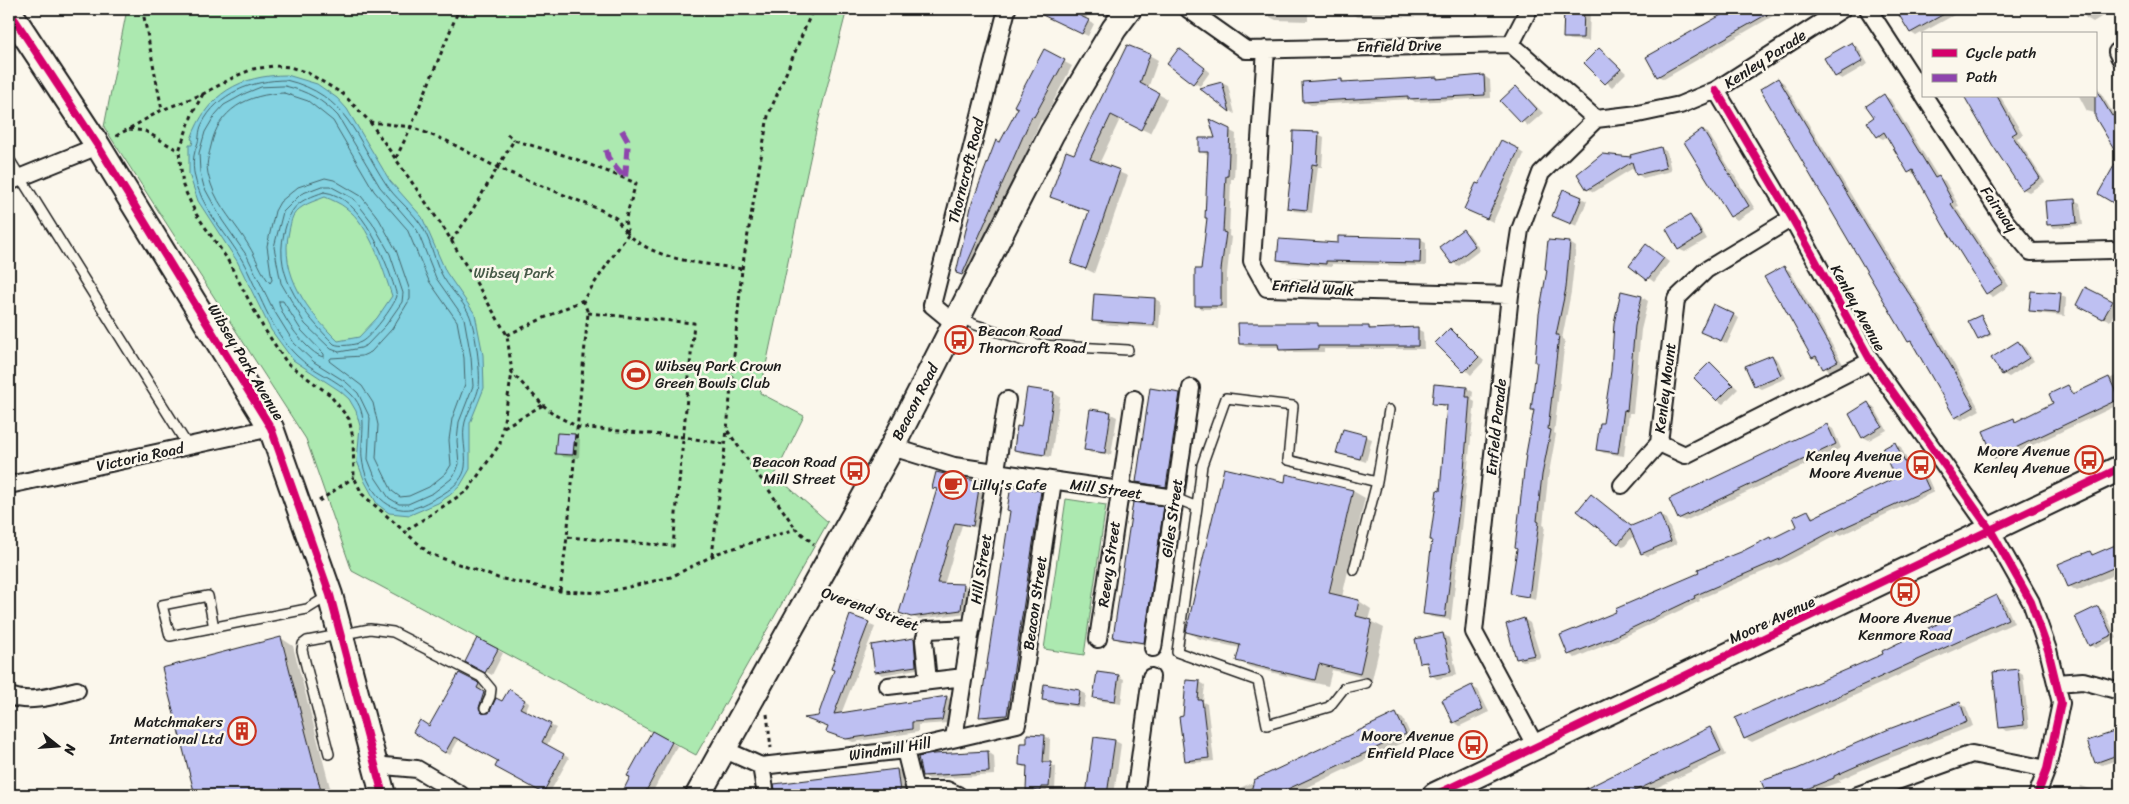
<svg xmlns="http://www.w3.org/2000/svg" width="2129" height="804" viewBox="0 0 2129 804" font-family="Sriracha,sans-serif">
	<rect width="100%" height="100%" fill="#fbf7ec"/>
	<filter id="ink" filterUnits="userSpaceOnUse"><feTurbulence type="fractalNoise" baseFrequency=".02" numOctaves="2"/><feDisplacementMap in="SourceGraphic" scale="10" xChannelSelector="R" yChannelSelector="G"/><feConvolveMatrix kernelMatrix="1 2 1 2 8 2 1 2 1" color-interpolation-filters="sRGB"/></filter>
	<g filter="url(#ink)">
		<path fill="#ace9b0" stroke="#648266" d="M127 9H847L817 126 760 393 804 416 775 475 828 522 696 755 352 571 306 439 104 127Z
			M1066 499 1106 505 1084 655 1044 649Z"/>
		<path fill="#83d2e1" stroke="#5a8992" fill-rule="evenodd" d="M287 75 317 84 337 98 347 109 390 181 422 217 446 272 475 314 483 355 484 388 470 423V469L460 486 450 495 438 503 410 515 389 513 377 504 365 482 357 461 360 426 356 411 349 399 340 391 293 360 271 330 237 261 198 201 189 174V145H192L193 140 191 139C207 94 240 75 287 75ZM325 197C332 200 340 203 346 208 370 225 383 269 392 296L377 318 359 337 338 341C308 312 279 274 289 231 290 227 291 220 293 216 299 205 315 201 325 197Z"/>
		<path fill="#0003" d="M1031 9H1092L1085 19 1094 24 1088 36Z
			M1270 9H1308V21L1276 20 1270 17Z
			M1353 9H1477V16L1358 17 1352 14Z
			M1565 9H1590L1589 41 1571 40 1565 37Z
			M1732 9H1785L1664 79 1658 76 1647 57Z
			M1913 9H1965L1916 36 1910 32 1901 16Z
			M2081 9H2114L2093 22 2086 18Z
			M1852 44 1858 47 1868 64 1842 79 1836 76Z
			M1600 49 1626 73 1612 87 1586 63Z
			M1044 51 1072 66 1043 121 1041 120 971 279 957 272 1001 144 1020 108Z
			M1186 53 1210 72 1200 86 1194 83Z
			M1149 55 1158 60 1148 88 1167 99 1150 133 1120 119 1099 164 1128 176 1094 273 1073 263 1090 212 1051 197 1075 155Z
			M1484 76 1490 80 1491 98 1415 102 1411 99 1311 105 1305 102 1342 80 1346 83Z
			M1778 79 1784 83 1898 273 1923 310 1980 410 1962 420 1955 417 1762 89Z
			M1222 83 1228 86 1235 114 1201 88Z
			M2095 83 2114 115 2120 119V152L2115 149 2095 113 2087 111 2079 96H2095Z
			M1517 87 1543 113 1528 126 1502 101Z
			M1884 96 1890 99 1938 177 1945 181 1959 206 1956 207 2009 286 1993 297 1987 293 1917 175 1909 172 1888 136 1883 139 1877 136 1876 117Z
			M1965 96H2000L2023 135 2017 138 2045 182 2029 192 2023 189Z
			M1211 121 1236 134 1234 179H1231L1229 236 1231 237 1227 274V309H1202L1196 305 1208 219 1209 155 1200 151 1216 140Z
			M1702 130 1708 133 1755 209 1737 220 1731 216 1686 142Z
			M1294 132 1318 134 1324 137 1322 167H1318L1312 213 1294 211 1288 207Z
			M1661 148 1667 152 1671 171 1643 178 1637 174 1635 167 1594 192 1588 189 1633 159Z
			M1518 150 1524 154 1493 222 1465 209 1480 186Z
			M1581 198 1587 201 1577 226 1554 216Z
			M2074 200 2080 203 2083 225 2054 228 2048 224Z
			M1690 216 1696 220 1707 239 1685 252 1678 249Z
			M1463 231 1469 234 1480 250 1459 266 1453 263Z
			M1420 239 1426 242V266L1332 264V267L1284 263 1278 260 1339 245Z
			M1570 243 1576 247 1571 292 1562 339 1565 340 1554 433 1556 434 1548 478 1543 525 1545 526 1535 600 1511 593 1535 411 1532 409 1548 270Z
			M1652 249 1669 262 1654 282 1631 265Z
			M1784 267 1790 271 1843 364 1830 372 1813 357 1783 302 1766 278Z
			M2086 289 2118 306 2110 321 2084 308Z
			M2060 295 2066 298 2065 316 2036 313 2030 310Z
			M1642 297 1648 301 1641 330 1633 413H1629L1624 456 1604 453 1598 450Z
			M1155 299 1161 302 1159 328 1100 324 1094 320Z
			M1733 315 1739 318 1727 344 1708 334Z
			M1981 316 1992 335 1981 340 1979 339Z
			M1317 325 1321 327H1369L1374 330 1417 329 1423 332 1424 349H1324V352H1286L1280 347H1246L1240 344Z
			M1450 329 1484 361 1471 375 1437 343Z
			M2018 342 2024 346 2034 361 2009 377 2003 374Z
			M1772 356 1778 360 1786 378 1761 389 1755 386 1747 367Z
			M1710 363 1738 389 1723 404 1717 400Z
			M2120 374V404L2001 460 1995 457 2014 420 2018 422 2055 404 2068 386 2076 394Z
			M1435 385 1467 388 1473 392 1472 400 1475 402 1451 620 1431 617 1425 613 1441 492 1448 407 1433 403Z
			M1028 389 1054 393 1060 397 1051 457 1021 453 1015 449 1022 428Z
			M1180 394 1186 398 1172 489 1143 485 1137 482Z
			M1868 404 1874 407 1887 430 1869 440 1863 437Z
			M1091 410 1111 414 1117 417 1111 455 1091 453 1085 449Z
			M1827 425 1833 429 1841 448 1685 521 1679 518Z
			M1344 430 1372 439 1366 462 1338 453Z
			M574 436 580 439 579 458 563 457 557 453Z
			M1895 444 1901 447 1912 471 1919 468 1925 472 1934 492 1841 535 1839 534 1786 562 1699 599 1700 601 1617 640 1575 658 1569 654 1618 613 1799 526 1808 511 1815 518 1896 478Z
			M1286 483 1353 491 1365 498 1342 597 1359 601 1371 609 1368 620 1384 628 1372 680 1332 670 1328 686 1250 667 1237 660 1240 648 1200 639 1187 632Z
			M980 484 986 487 979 528 962 525 944 585H964L970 589 967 613 918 619 901 612 938 490 933 487Z
			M1012 488 1041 492 1047 495 1013 718 987 720 981 716 1012 511Z
			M1591 496 1632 527 1660 515 1666 519 1677 544 1648 556 1642 553 1634 535 1624 547 1618 543Z
			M1163 508 1169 511 1150 645 1120 641 1114 637Z
			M2120 544V572L2077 591 2069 586 2060 565 2090 552 2095 555Z
			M1997 597 2004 601 2014 623 1752 742 1745 738 1885 655Z
			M2098 607 2104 611 2117 638 2096 648 2090 645Z
			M850 617 875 627 841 714 947 697 953 701 948 723 918 725V732L853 742 834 734 829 727 807 719 819 717 836 671Z
			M1524 619 1530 623 1541 658 1523 661 1517 658Z
			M1443 634 1449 638 1457 675 1437 679 1431 675 1429 665 1421 662Z
			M281 638 293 646 332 795H196L164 669Z
			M477 639 503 653 492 675 472 665Z
			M914 639 920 643 922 668 882 675 876 671Z
			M2017 670 2023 674 2029 728 2006 731 2000 727Z
			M459 674 482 686 481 692 489 696 483 712 485 714H490L502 703 509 691 529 703 525 712 556 728 547 745 569 758 549 794 496 766 499 761 459 739 450 755 445 752 430 727Z
			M1118 676 1124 679 1121 704 1101 701 1095 697Z
			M1200 682 1205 685 1203 702 1207 704 1214 761 1191 763 1186 760 1184 718Z
			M1472 687 1478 690 1489 712 1460 726 1454 722Z
			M1080 691 1086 694 1084 708 1049 703 1043 699Z
			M1960 704 1966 707 1973 726 1882 761 1839 780 1840 782 1801 795H1768L1763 782 1798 770Z
			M1396 715 1403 719 1412 738 1291 795H1224L1249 784H1254Z
			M1710 728 1716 732 1726 755 1641 795H1576Z
			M2117 732 2120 734V759L2102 765 2096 762Z
			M652 733 677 746 651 795H622Z
			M1044 736 1050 739 1049 763 1056 767 1055 790 1047 789V794L1034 793 1027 790 1028 768 1020 765 1028 744Z
			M1095 738 1115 741 1121 744 1114 795H1087Z
			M988 752 994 756 995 775 929 779 923 775Z
			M899 770 905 774 910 794 787 795 786 784Z
			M2081 786 2100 792 2106 795H2078Z
			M1977 787 1983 790 1988 795H1968Z
			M420 793 432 795H433H420Z"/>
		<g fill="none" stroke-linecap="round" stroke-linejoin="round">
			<path stroke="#45656b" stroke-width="1" d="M286 80C348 95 355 137 386 184 395 198 409 208 419 222 430 236 433 257 441 273 448 288 462 299 469 314 475 327 481 372 479 386 477 399 468 410 465 422 461 437 467 452 465 467 462 487 436 498 420 506 389 520 365 488 362 458 360 435 370 415 352 395 336 378 313 372 297 356 270 330 259 291 242 260 228 235 207 215 198 188 193 173 191 160 197 145 200 138 198 132 202 124 217 93 253 80 286 80Z
				M285 86C307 91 323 100 338 116L380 187 417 230 436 278 464 318 471 357 473 386 459 422 457 441 459 464 456 472 451 479 433 493 408 504H399L389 498 375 477 368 459 370 418 358 393 346 382 314 362 294 343 273 309 247 256 222 220 204 187 200 172 199 153 205 132 215 115 224 105 246 93 261 87Z
				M284 93 308 101 333 121 374 191 407 229 429 281 457 321 464 358 465 384 452 419 449 440 451 465 446 473 429 487 409 496 400 497 392 491 376 458 378 425 373 403 362 386 329 361 331 358 362 356 371 352 392 329 410 299V291L396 250 379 219 361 196 334 180 325 178 298 187 280 202 275 211 267 246 272 280 270 283C261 273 256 257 249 246 237 225 218 207 211 184 205 167 207 162 211 146 218 110 247 94 284 93Z
				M322 186H330L354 199 372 222 390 254 403 293 402 302 386 325 367 345 361 348 339 352 331 349 305 324 281 283 274 247 283 212 301 194Z
				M324 192C363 196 388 264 397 296 394 306 371 337 361 342 355 345 340 347 334 344 305 315 273 277 284 233 291 205 298 201 324 192Z
				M279 301H283L301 330 324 354V357C310 356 278 314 279 301Z"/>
		</g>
		<path fill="#bec0f2" stroke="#1c1c1c" d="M1030 9H1066L1089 20 1082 34Z
			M1564 9H1584L1583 38H1563Z
			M1732 9H1776L1657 77 1646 57Z
			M1911 9H1953L1910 33 1899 15Z
			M1852 42 1863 61 1835 77 1824 58Z
			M1127 45 1150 54 1140 83 1159 93 1141 130 1111 115 1090 159 1120 170 1086 269 1071 264 1089 211 1050 197 1066 151 1074 154Z
			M1179 48 1205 68 1193 84 1167 64Z
			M1599 48 1621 69 1605 84 1584 63Z
			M1044 49 1065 60 1034 117 1032 116 962 275 956 273 972 203 996 140 1000 142 1018 108 1014 106Z
			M1484 75 1485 95 1408 99V96L1303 102 1302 82 1342 79V82L1437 77V79Z
			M1778 78 1892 269 1917 305 1974 407 1955 418 1911 341 1908 342 1760 89Z
			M1222 82 1230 112 1199 88Z
			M1516 86 1537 109 1521 123 1500 101Z
			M2095 88 2112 116 2115 114 2120 124V207L2098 194 2119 157 2095 117Z
			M1884 94 1935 178 1939 176 1953 202 1951 204 2003 283 1986 294 1943 225 1913 170 1908 173 1884 132 1877 137 1867 122 1874 117 1866 106Z
			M1964 96H1997L2017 132 2012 135 2040 178 2022 190 1993 146Z
			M1209 119 1230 129 1228 176H1226L1223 232 1226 233 1221 270V306H1195V269H1201L1207 218H1205L1208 152H1199V138H1215Z
			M1702 129 1749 206 1730 217 1684 142Z
			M1293 131 1319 132 1317 165 1312 164 1307 210 1287 208 1292 163Z
			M1501 140 1519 149 1487 219 1464 209 1476 183 1479 184Z
			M1661 147 1666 168 1636 175 1632 162 1587 190 1577 174 1602 154 1631 157 1630 155Z
			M1563 189 1582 197 1571 224 1552 216Z
			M2075 199 2077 223 2047 225 2045 201Z
			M1690 215 1702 235 1678 250 1666 229Z
			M1463 229 1475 246 1452 264 1439 247Z
			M1338 236 1421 238 1420 263 1326 261V264L1277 260 1279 239 1338 243Z
			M1548 240 1570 242 1566 288 1556 335H1559L1548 429 1551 430 1542 475 1537 521 1539 522 1529 597 1510 594 1517 549 1515 548 1526 454 1534 410H1531L1537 362H1535L1539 314 1547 270 1545 269Z
			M1646 244 1664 258 1647 280 1629 266Z
			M1784 266 1838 361 1823 369 1816 356 1812 358 1780 300 1779 301 1764 277Z
			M2085 287 2113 301 2103 319 2076 305Z
			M1621 291 1642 296 1635 326 1627 411 1624 410 1618 453 1596 450 1600 423H1603L1611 371 1614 323Z
			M2031 291 2061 293 2059 313 2029 311Z
			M1094 294 1155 298 1154 325 1092 321Z
			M1713 304 1734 314 1721 341 1700 332Z
			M1981 315 1990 334 1978 340 1968 321Z
			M1238 323H1318V326H1369V329L1418 327V346H1318V349L1279 350 1278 344H1239Z
			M1450 328 1479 357 1464 372 1435 343Z
			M2018 341 2029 358 2002 375 1991 358Z
			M1772 355 1781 375 1754 386 1745 366Z
			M1710 362 1733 385 1717 401 1694 378Z
			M2109 377 2119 399 1994 458 1983 431 2014 418 2015 422 2053 403 2049 394 2068 385 2073 394Z
			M1434 384 1467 387 1466 397H1470L1464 470 1445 617 1423 614 1432 540H1430L1437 490 1440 491 1447 405 1432 404Z
			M1027 388 1054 392 1045 455 1014 450 1017 426 1021 427Z
			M1150 388 1180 393 1166 487 1136 482Z
			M1868 402 1882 426 1862 438 1849 414Z
			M1090 409 1111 412 1105 453 1084 450Z
			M1827 424 1836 444 1678 519 1669 499Z
			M1343 429 1366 435 1360 459 1336 453Z
			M557 433 575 434 573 455 555 454Z
			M1895 442 1909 471 1919 467 1929 489 1834 532 1833 531 1780 559 1694 596 1695 598 1611 638 1568 655 1560 635 1616 612 1615 609 1699 573 1698 569 1741 552 1770 537 1771 539 1797 526 1793 517 1808 510 1812 518 1895 478 1882 449Z
			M1224 468 1285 482 1286 474 1353 490 1329 593 1359 600 1356 616 1372 620 1360 674 1319 664 1315 680 1236 661 1240 645 1186 632Z
			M936 472 980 482 973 526 955 523 937 583 964 584 961 610 911 617 899 613 937 489 932 488Z
			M1011 486 1041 491 1007 715 979 717 1010 511 1007 510Z
			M1591 494 1631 526 1660 514 1671 541 1641 554 1630 529 1618 544 1577 511Z
			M1133 502 1164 506 1144 643 1113 638Z
			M2120 543V565L2068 587 2058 564 2090 551 2092 555Z
			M1997 595 2008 619 1744 739 1735 718 1883 654 1882 651Z
			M2098 606 2112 635 2089 646 2075 617Z
			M850 615 869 622 834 714 947 696 942 720 912 722V729L846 739 826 732 828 727 804 718 818 716 834 670 831 669Z
			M1524 618 1535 655 1516 659 1506 624Z
			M1443 633 1451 672 1430 676 1427 662 1420 663 1415 639Z
			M281 637 322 795H195L162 668Z
			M477 638 498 649 485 673 465 662Z
			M914 638 916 666 875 672 871 645Z
			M2018 669 2024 725 1999 728 1993 672Z
			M1097 672 1119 675 1115 701 1093 698Z
			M459 673 477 682 479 684 477 688 484 692 479 708 482 713H489L496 698 502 701 509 689 525 700 520 708 551 724 542 742 564 754 543 793 495 767 498 761 454 737 445 753 413 732 420 720 429 726Z
			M1186 680 1200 681 1198 700H1202L1209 758 1185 761 1179 717 1183 716Z
			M1044 684 1080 690 1078 705 1042 700Z
			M1472 685 1483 709 1453 723 1442 700Z
			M1960 702 1967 722 1875 758 1834 776V778L1809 788 1787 795H1767L1761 781 1797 769 1889 729Z
			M1396 713 1406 734 1275 795H1250L1254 780Z
			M1710 727 1721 751 1626 795H1573Z
			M652 731 672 742 644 795H621L630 777 627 776Z
			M2117 731 2120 740V754L2095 763 2087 741Z
			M1027 734 1045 735 1043 762H1051L1049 787H1041V791L1026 790 1027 766 1019 765 1020 743H1027Z
			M1094 737 1115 740 1107 795H1086Z
			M988 751 989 772 922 776 918 757 933 754Z
			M897 769 900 792 868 795H776L774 784Z"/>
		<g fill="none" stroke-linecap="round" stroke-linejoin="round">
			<defs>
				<path id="lane" d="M9 159 188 446
					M959 317 976 325 1041 345 1128 350
					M1377 482 1389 410
					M1175 498 1197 507 1177 652 1258 681 1267 725 1329 707 1344 688 1366 683
					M1197 507 1202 465 1226 398 1293 406 1288 460 1377 482 1354 570
					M214 628 208 596 162 605 170 636 307 609 328 596
					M329 754 302 650 303 644 307 641 370 629 393 632 481 677 491 689 490 697 485 708"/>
				<path id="street" d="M1188 9 1246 50 1511 44 1596 119
					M1868 9 1923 94
					M1511 44 1529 9
					M1266 49 1252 261 1267 288 1510 295
					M2117 52 2120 58
					M1716 90 1792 218 1871 361 1991 531 2031 602 2048 650 2061 703 2047 769 2037 795
					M1924 96 2005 221 2031 252 2112 250
					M1596 119 1638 114 1680 105 1716 90 1842 9
					M9 182 98 146
					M1792 218 1706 270 1676 299 1659 443 1685 455 1871 361
					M955 324 932 305 1007 9
					M892 447 954 466 1175 498
					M9 485 271 428
					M1622 485 1659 443
					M1098 639 1134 399
					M1153 648 1191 388
					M928 681 924 641 927 630 972 628
					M2056 683 2083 681 2120 691
					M888 686 964 677
					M9 696C31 704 56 695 77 690
					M954 738 1007 400
					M1536 747 1474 632 1510 295 1520 230 1541 173 1596 119
					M723 749 761 766 766 795
					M905 750 915 790H947L958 795
					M374 765 417 769 461 795
					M761 766 905 750 1017 724 1053 481
					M1135 795 1151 677
					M1858 795 1972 754 2047 769"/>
				<path id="secondary" d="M9 11 98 146 271 428 330 595 383 795
					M698 795 892 447 1052 133 1114 29 1129 9
					M1435 795 2120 468"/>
			</defs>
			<use href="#lane" stroke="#1c1c1c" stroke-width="12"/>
			<use href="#street" stroke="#1c1c1c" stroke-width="20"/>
			<use href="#secondary" stroke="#1c1c1c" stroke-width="28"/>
			<path stroke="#1c1c1c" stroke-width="3" stroke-dasharray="4 4" stroke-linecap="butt" d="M145 9 144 17 162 110
				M203 94 193 112 179 151 183 186 196 214 226 257 263 327 287 363 329 394 349 419 353 438 354 477 362 494 430 554 498 578 560 591 603 593 671 577 718 553 796 529 814 544
				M370 122 445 230 507 335 512 373 500 444 468 490 404 532
				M129 129 145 131 179 151
				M507 134 514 140
				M116 136 162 110 203 94 236 76 253 69 274 66 290 67 308 73 343 94 370 122 411 127 459 9
				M396 158 411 127 447 141 498 168 601 210 616 218 627 234
				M451 241 467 219 514 140 573 158 636 183 625 221 628 234
				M742 269 768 116 813 9
				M583 300 588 313
				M588 313 694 323 673 546 567 537Z
				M507 335 583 300 628 234C658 262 703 263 742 269L727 430
				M543 405 555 415 578 427 683 437 725 444
				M504 427 543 405 512 373
				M319 501 354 477
				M712 556 727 430 796 529
				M560 591 567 537
				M832 594 883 610 912 623
				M767 714 771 748"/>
			<use href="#lane" stroke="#fbf7ec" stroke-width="9"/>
			<use href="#street" stroke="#fbf7ec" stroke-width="16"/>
			<use href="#secondary" stroke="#fbf7ec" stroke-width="24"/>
			<path stroke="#8e44ad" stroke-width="6" stroke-dasharray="12 6" stroke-linecap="butt" d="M606 150 608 158 625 178 628 141 619 125"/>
			<defs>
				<path id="cycleway" d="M9 11 98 146 271 428 330 595 383 795
					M1716 90 1792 218 1871 361 1991 531 2031 602 2048 650 2061 703 2047 769 2037 795
					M1435 795 2120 468"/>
			</defs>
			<use href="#cycleway" stroke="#fbf7ec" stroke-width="11"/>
			<use href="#cycleway" stroke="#d6006c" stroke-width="8"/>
		</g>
	</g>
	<defs>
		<symbol id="bus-ring" viewBox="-11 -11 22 22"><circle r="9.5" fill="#fbf7ec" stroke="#c8321e" stroke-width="1.5"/><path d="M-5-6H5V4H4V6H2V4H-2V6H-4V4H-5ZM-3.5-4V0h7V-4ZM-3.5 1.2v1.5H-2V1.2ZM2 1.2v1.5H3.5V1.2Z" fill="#c8321e"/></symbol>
		<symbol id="stadium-ring" viewBox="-11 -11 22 22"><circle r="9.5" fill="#fbf7ec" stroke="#c8321e" stroke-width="1.5"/><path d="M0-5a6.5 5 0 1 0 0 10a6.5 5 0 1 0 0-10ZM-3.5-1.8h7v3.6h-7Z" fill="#c8321e"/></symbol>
		<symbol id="cafe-ring" viewBox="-11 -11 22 22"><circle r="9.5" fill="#fbf7ec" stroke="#c8321e" stroke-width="1.5"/><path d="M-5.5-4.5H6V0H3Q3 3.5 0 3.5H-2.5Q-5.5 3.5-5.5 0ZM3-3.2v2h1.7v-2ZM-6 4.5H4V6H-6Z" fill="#c8321e"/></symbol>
		<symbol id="building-ring" viewBox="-11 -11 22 22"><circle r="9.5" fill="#fbf7ec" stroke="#c8321e" stroke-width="1.5"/><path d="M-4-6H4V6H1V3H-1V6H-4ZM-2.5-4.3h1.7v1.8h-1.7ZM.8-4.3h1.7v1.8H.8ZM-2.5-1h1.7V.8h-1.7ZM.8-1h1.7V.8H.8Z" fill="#c8321e"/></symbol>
	</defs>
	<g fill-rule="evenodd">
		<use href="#bus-ring" x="943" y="324" width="32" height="32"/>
		<use href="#stadium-ring" x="620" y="359" width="32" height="32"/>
		<use href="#bus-ring" x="2073" y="444" width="32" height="32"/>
		<use href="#bus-ring" x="1905" y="449" width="32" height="32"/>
		<use href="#bus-ring" x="839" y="455" width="32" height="32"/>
		<use href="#cafe-ring" x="937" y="469" width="32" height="32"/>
		<use href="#bus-ring" x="1889" y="576" width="32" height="32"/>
		<use href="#building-ring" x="226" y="715" width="32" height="32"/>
		<use href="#bus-ring" x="1457" y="729" width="32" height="32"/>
	</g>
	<g text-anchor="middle" stroke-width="5" stroke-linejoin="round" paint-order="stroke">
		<g font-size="15" fill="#1c1c1c" stroke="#fbf7ec">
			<text transform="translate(1399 46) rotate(-1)" y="5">Enfield Drive</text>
			<text transform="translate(1765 59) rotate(-33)" y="5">Kenley Parade</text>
			<text transform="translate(966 171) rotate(-76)" y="5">Thorncroft Road</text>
			<text transform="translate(1999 209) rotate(55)" y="5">Fairway</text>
			<text transform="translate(1313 288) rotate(4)" y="5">Enfield Walk</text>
			<text transform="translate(1858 308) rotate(61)" y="5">Kenley Avenue</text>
			<text transform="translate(246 362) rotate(59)" y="5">Wibsey Park Avenue</text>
			<text transform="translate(1665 388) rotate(-83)" y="5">Kenley Mount</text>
			<text transform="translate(915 402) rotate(-63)" y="5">Beacon Road</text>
			<text transform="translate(1496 427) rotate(-84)" y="5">Enfield Parade</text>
			<text transform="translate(140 457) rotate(-12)" y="5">Victoria Road</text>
			<text transform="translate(1106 489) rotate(8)" y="5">Mill Street</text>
			<text transform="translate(1172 518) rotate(-82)" y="5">Giles Street</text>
			<text transform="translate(1109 564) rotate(-82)" y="5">Reevy Street</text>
			<text transform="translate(981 569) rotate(-81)" y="5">Hill Street</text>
			<text transform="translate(1035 603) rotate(-82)" y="5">Beacon Street</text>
			<text transform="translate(870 609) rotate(20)" y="5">Overend Street</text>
			<text transform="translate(1772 620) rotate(-25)" y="5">Moore Avenue</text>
			<text transform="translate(890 749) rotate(-9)" y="5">Windmill Hill</text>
		</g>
		<g font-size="15" fill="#475a48" stroke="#fbf7ec">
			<text x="514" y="278">Wibsey Park</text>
		</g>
		<g font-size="15" fill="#1c1c1c" stroke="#fbf7ec" text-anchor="end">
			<text x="978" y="336" text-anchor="start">Beacon Road<tspan x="978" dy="17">Thorncroft Road</tspan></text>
			<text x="655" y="371" text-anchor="start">Wibsey Park Crown<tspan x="655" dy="17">Green Bowls Club</tspan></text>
			<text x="2070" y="456">Moore Avenue<tspan x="2070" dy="17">Kenley Avenue</tspan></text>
			<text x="1902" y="461">Kenley Avenue<tspan x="1902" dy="17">Moore Avenue</tspan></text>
			<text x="836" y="467">Beacon Road<tspan x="836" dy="17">Mill Street</tspan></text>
			<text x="972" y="490" text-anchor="start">Lilly's Cafe</text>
			<text x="1905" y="623" text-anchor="middle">Moore Avenue<tspan x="1905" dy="17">Kenmore Road</tspan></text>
			<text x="223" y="727">Matchmakers<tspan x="223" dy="17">International Ltd</tspan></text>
			<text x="1454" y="741">Moore Avenue<tspan x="1454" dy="17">Enfield Place</tspan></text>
		</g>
	</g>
	<rect width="2129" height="804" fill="none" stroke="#fbf7ec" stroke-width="30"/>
	<rect x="15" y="15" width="2099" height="774" fill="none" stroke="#1c1c1c" stroke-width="2" filter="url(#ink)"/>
	<rect x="1922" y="32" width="175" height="65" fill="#fbf7ec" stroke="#a29f99"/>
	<rect x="1932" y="49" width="25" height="8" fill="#d6006c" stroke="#a29f99"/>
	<text x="1966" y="58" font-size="15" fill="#1c1c1c">Cycle path</text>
	<rect x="1932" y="74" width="25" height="8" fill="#8e44ad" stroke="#a29f99"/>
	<text x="1966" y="82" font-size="15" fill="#1c1c1c">Path</text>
	<g transform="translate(58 746) rotate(107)" stroke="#fbf7ec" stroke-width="4" paint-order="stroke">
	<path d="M0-4L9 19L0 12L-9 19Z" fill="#1c1c1c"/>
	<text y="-8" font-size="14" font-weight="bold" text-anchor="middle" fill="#1c1c1c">N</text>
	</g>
</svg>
